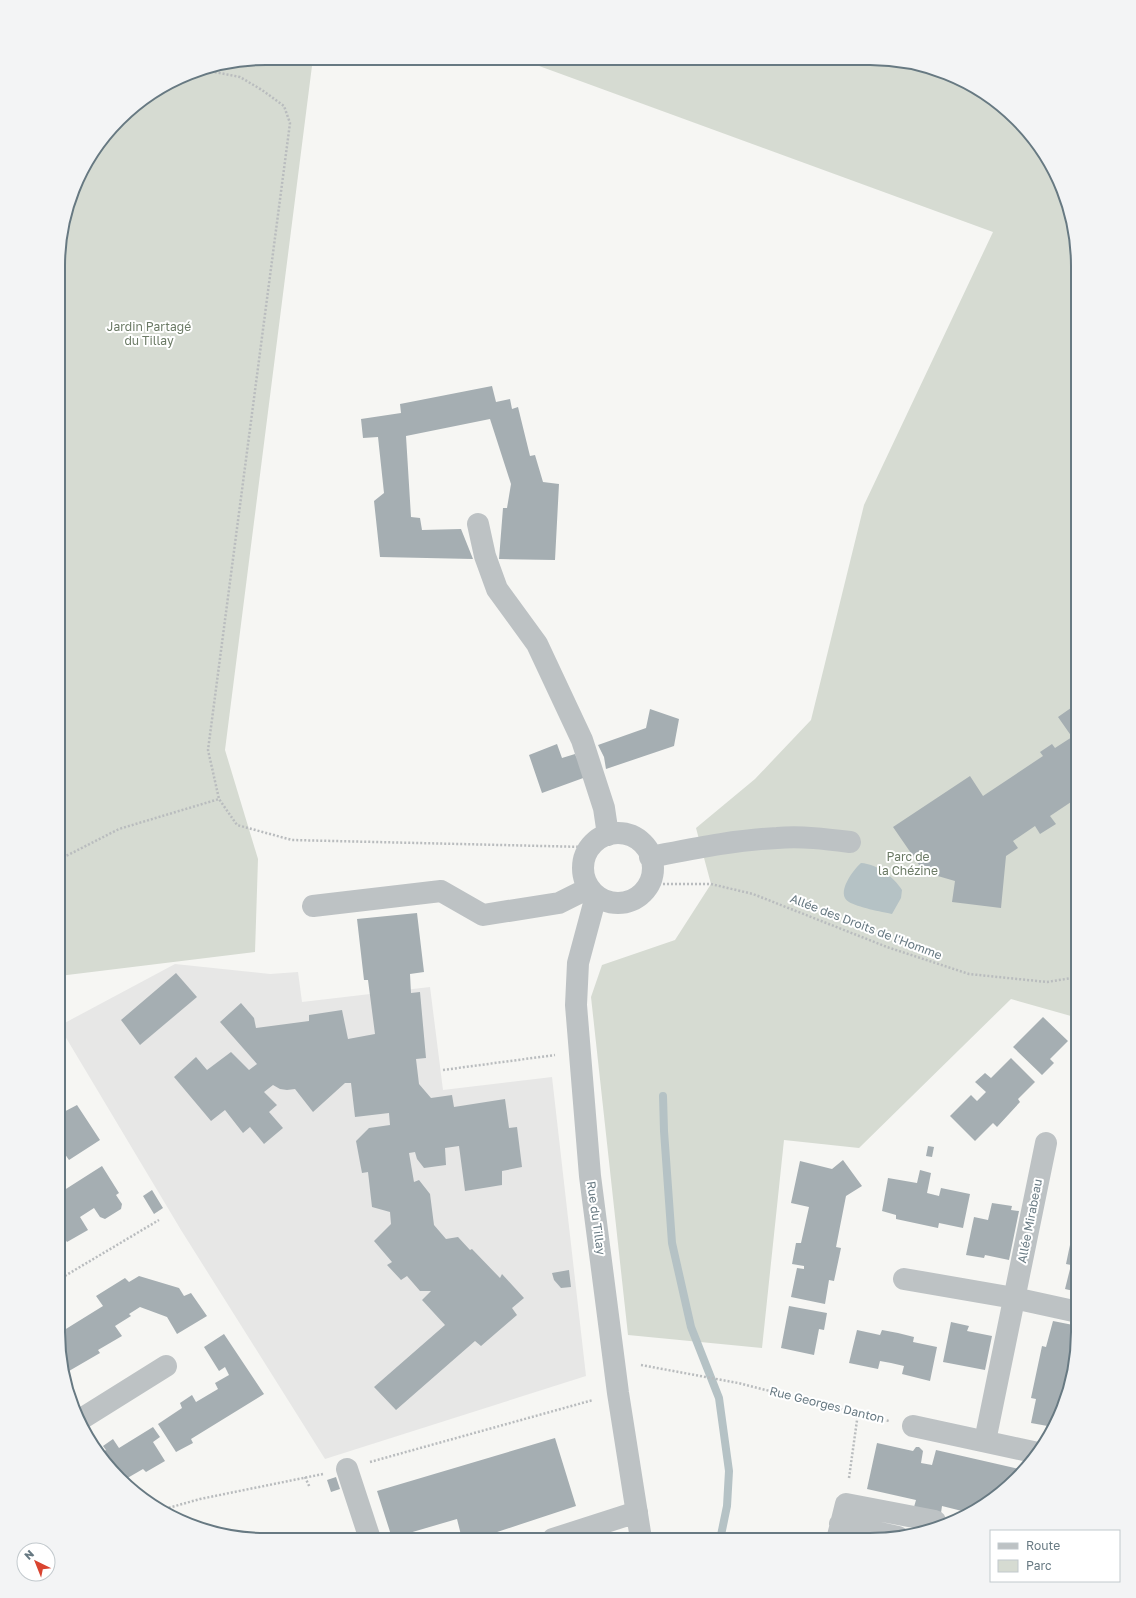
<svg xmlns="http://www.w3.org/2000/svg" width="1136" height="1598" viewBox="0 0 1136 1598" font-family="'Golos Text',sans-serif">
	<rect width="100%" height="100%" fill="#f6f6f3"/>
	<path fill="#e7e7e6" d="M175 964 270 974 298 972 302 1002 430 987 443 1090 552 1077 586 1376 325 1459 181 1230 59 1026Z"/>
	<path fill="#d6dbd2" d="M266 58H313L225 750 258 859 255 952 59 976 60 239 86 162 129 110 199 69Z
		M520 59 897 60 949 74 996 101 1026 129 1057 174 1074 225 1078 266V1018L1011 999 859 1148 784 1140 762 1348 628 1335 591 997 602 965 675 940 711 884 696 828 755 779 811 720 864 505 993 232Z"/>
	<path fill="#b5c2c5" d="M861 863C877 864 894 877 902 890L901 898 892 914C882 912 857 907 849 902 835 894 853 870 861 863Z"/>
	<g fill="none" stroke-linecap="round" stroke-linejoin="round">
		<path stroke="#b5c2c5" stroke-width="8" d="M663 1096 664 1131 672 1243 691 1327 719 1398 729 1471 727 1506 720 1540"/>
	</g>
	<path fill="#a5aeb2" d="M492 386 496 402 510 399 512 409 518 407 530 456 535 455 543 482 559 484 555 560 499 559 503 508H507L511 484 490 419 406 436 411 517 420 518 422 530 461 529 473 559 380 557 374 501 384 493 378 437 363 438 361 419 401 413 400 404Z
		M1078 703V809L1076 810 1071 802 1050 816 1056 824 1040 834 1035 826 1013 841 1018 848 1006 856 1001 908 952 902 955 881 924 872 893 827 970 776 983 796 1043 756 1040 752 1052 744 1055 748 1072 737 1058 717Z
		M650 709 679 719 674 746 606 769 604 757 598 745 646 728Z
		M557 744 562 758 575 754 586 777 542 793 529 755Z
		M417 913 424 972 410 974 411 993 420 992 426 1058 416 1059 419 1084 431 1098 452 1095 454 1107 505 1099 509 1128 517 1127 522 1167 502 1171V1185L465 1191 459 1146 445 1148 446 1165 424 1168 417 1159 415 1152 409 1153 414 1182 419 1180 430 1194 434 1225 446 1239 458 1237 470 1250 472 1249 500 1278 502 1274 524 1298 512 1308 517 1315 481 1346 475 1341 396 1410 374 1387 445 1325 422 1300 431 1291H420L407 1276 401 1280 387 1265 392 1262 374 1241 391 1224 390 1212 372 1207 368 1172 362 1173 356 1141 369 1128 390 1125 389 1113 355 1117 351 1083H345L313 1112 295 1089 287 1090 280 1089 273 1085 264 1092 277 1105 269 1112 283 1128 264 1144 250 1127 243 1133 225 1110 211 1121 174 1077 196 1057 207 1070 231 1052 249 1070 257 1064 220 1022 241 1003 254 1018 256 1028 309 1021V1015L342 1010 348 1039 375 1034 368 980H364L357 919Z
		M176 973 197 997 140 1045 121 1020Z
		M1043 1017 1068 1041 1050 1059 1054 1063 1042 1075 1013 1047Z
		M1011 1058 1035 1082 1018 1099 1020 1102 997 1127 993 1123 975 1141 950 1116 971 1095 977 1101 986 1092 975 1082 985 1073 991 1078Z
		M77 1105 100 1140 69 1160 60 1147 66 1143 58 1131V1115Z
		M928 1146 934 1147 932 1157 926 1156Z
		M843 1160 862 1186 846 1196 836 1247 841 1248 834 1281 829 1280 825 1304 791 1297 797 1268 804 1269V1266L792 1264 796 1243H801L809 1207 791 1203 800 1161 832 1169Z
		M102 1166 119 1193 116 1195 122 1204 121 1209 105 1219 100 1217 94 1208 80 1217 88 1230 67 1242 58 1230V1194Z
		M920 1170 931 1173 927 1193 939 1196 941 1188 970 1194 963 1228 939 1223 938 1228 896 1219V1215L882 1211 888 1178 917 1183Z
		M152 1190 163 1208 154 1214 143 1196Z
		M992 1203 1012 1206 1011 1210 1019 1211 1009 1260 985 1255 984 1258 966 1255 974 1217 988 1220Z
		M1074 1205 1078 1206V1292L1065 1289 1071 1265 1066 1264 1075 1221 1070 1220Z
		M569 1270 571 1287 561 1288 554 1280 552 1273Z
		M139 1276 179 1288 184 1296 191 1293 207 1316 177 1334 167 1317 140 1307 129 1314 131 1316 115 1326 122 1336 98 1350 100 1353 69 1371 65 1367 63 1368 58 1331 60 1330 61 1332 103 1306 96 1296 125 1278 129 1282Z
		M789 1306 827 1313 824 1330 819 1329 814 1355 781 1348Z
		M1053 1321 1078 1326V1346L1067 1399 1053 1427 1031 1423 1036 1399 1031 1398 1042 1346 1046 1347Z
		M951 1322 969 1326 967 1331 992 1336 985 1370 943 1362Z
		M857 1330 880 1335 882 1330 898 1333 914 1337 913 1342 937 1347 930 1381 902 1374 904 1366 891 1363 880 1361 878 1369 849 1363Z
		M224 1334 264 1394 191 1439 193 1443 176 1452 158 1424 182 1408 180 1403 192 1395 196 1402 218 1389 215 1383 229 1375 225 1367 219 1371 204 1347Z
		M153 1427 160 1437 153 1442 165 1461 146 1472 143 1469 124 1480 127 1486 110 1469 100 1454 106 1450 103 1446 113 1439 119 1448Z
		M555 1438 576 1506 476 1539H462L457 1519 392 1538 377 1491Z
		M877 1443 913 1451 916 1447H919L923 1451 921 1463 932 1465 936 1450 1023 1470 1007 1488 970 1513 942 1506 941 1513 914 1507 916 1500 867 1489Z
		M336 1477 340 1489 331 1492 327 1480Z"/>
	<g fill="none" stroke-linecap="round" stroke-linejoin="round">
		<path stroke="#b9bcbe" stroke-width="2.5" stroke-dasharray="2 2" stroke-linecap="butt" d="M199 69 240 77 262 90 284 106 290 123 208 750 219 799 237 825 292 840 585 847
			M59 858 68 855 119 829 219 799
			M655 884H711L753 894 887 947 969 974 1047 982 1078 977
			M443 1070 555 1055
			M58 1280 159 1220
			M641 1365 738 1383 889 1421
			M370 1462 593 1400
			M305 1477 310 1488
			M849 1478 858 1413
			M161 1510 200 1499 323 1474"/>
		<path stroke="#bdc2c4" stroke-width="22" d="M478 524 485 556 497 589 537 644 582 740 604 808 608 835
			M583 868a35 35 0 1 1 70 0a35 35 0 1 1-70 0Z
			M650 857C692 849 734 840 777 838 802 836 826 839 850 842
			M596 896 578 963 576 1005 590 1176 618 1393 641 1539
			M313 906 441 891 483 915 559 903 589 888
			M904 1279 1014 1298 1078 1312
			M78 1421 166 1366
			M913 1426 1038 1453
			M985 1441 1046 1143
			M347 1469 370 1539
			M840 1524 898 1537
			M553 1539 637 1512
			M837 1540 846 1504 935 1521 934 1528"/>
	</g>
	<g text-anchor="middle" stroke-width="4" stroke-linejoin="round" paint-order="stroke">
		<g font-size="12" fill="#6b7a65" stroke="#fff">
			<text x="149" y="331">Jardin Partagé<tspan x="149" dy="14">du Tillay</tspan></text>
			<text x="908" y="861">Parc de<tspan x="908" dy="14">la Chézine</tspan></text>
		</g>
		<g font-size="12" fill="#677982" stroke="#fff">
			<text transform="translate(866 927) rotate(21)" y="4">Allée des Droits de l'Homme</text>
			<text transform="translate(596 1218) rotate(82)" y="4">Rue du Tillay</text>
			<text transform="translate(1030 1221) rotate(-79)" y="4">Allée Mirabeau</text>
			<text transform="translate(827 1405) rotate(14)" y="4">Rue Georges Danton</text>
		</g>
	</g>
	<path d="M0 0H1136V1598H0ZM266 65H870A201 201 0 0 1 1071 266V1332A201 201 0 0 1 870 1533H266A201 201 0 0 1 65 1332V266A201 201 0 0 1 266 65Z" fill="#f3f4f5" fill-rule="evenodd"/>
	<path fill="none" stroke="#677982" stroke-width="2" d="M266 65H870A201 201 0 0 1 1071 266V1332A201 201 0 0 1 870 1533H266A201 201 0 0 1 65 1332V266A201 201 0 0 1 266 65Z"/>
	<rect x="990" y="1530" width="130" height="52" fill="#ffffff" stroke="#c2c9cd"/>
	<rect x="998" y="1543" width="20" height="6" fill="#bdc2c4" stroke="#c2c9cd"/>
	<text x="1026" y="1550" font-size="12" fill="#677982">Route</text>
	<rect x="998" y="1560" width="20" height="12" fill="#d6dbd2" stroke="#c2c9cd"/>
	<text x="1026" y="1570" font-size="12" fill="#677982">Parc</text>
	<g transform="translate(36 1562) rotate(317)"><circle r="19" fill="#ffffff" stroke="#c2c9cd"/>
	<path d="M0-3L7 15L0 10L-7 15Z" fill="#d94430"/>
	<text y="-6" font-size="11" font-weight="bold" text-anchor="middle" fill="#677982">N</text>
	</g>
</svg>
